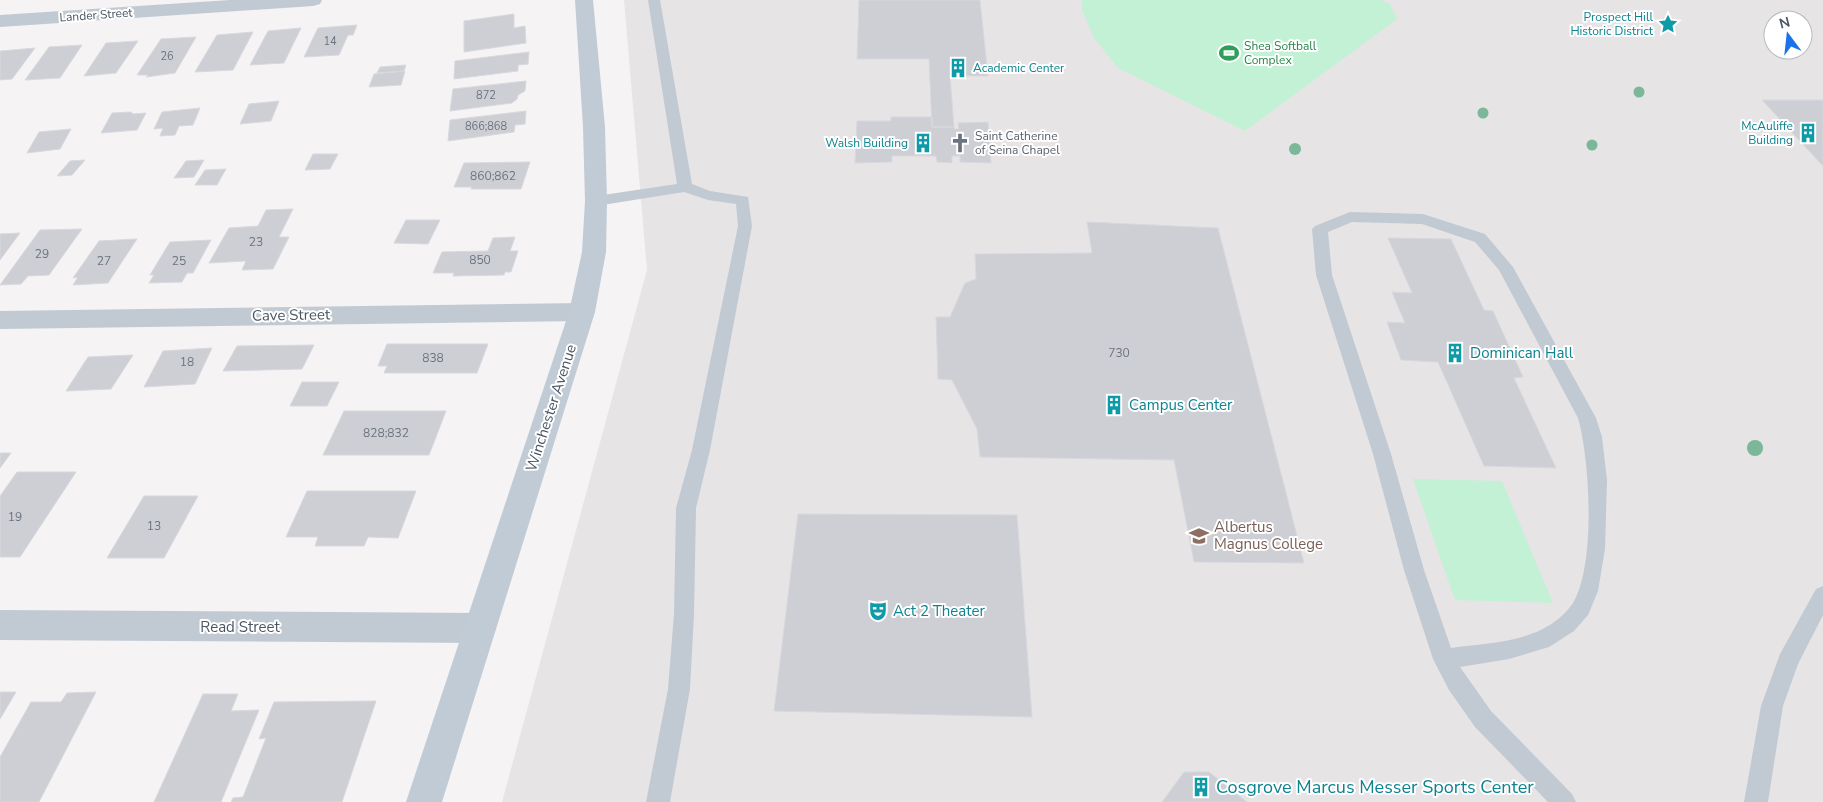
<svg xmlns="http://www.w3.org/2000/svg" width="1823" height="802" viewBox="0 0 1823 802" font-family="'Nunito Sans',sans-serif">
	<rect width="100%" height="100%" fill="#f5f3f3"/>
	<path fill="#e6e4e5" fill-rule="evenodd" d="M624 0H1823V802H502L647 270ZM1773 20H1803V50H1773Z"/>
	<path fill="#c3f1d5" d="M1082 0H1381L1390 4 1397 19 1245 131 1118 68 1094 38 1082 10Z
		M1413 479 1502 481 1553 603 1455 600Z"/>
	<path fill="#cdcfd5" stroke="#d7d9de" d="M859 0H980L988 76H950L954 127H932L929 59H857Z
		M514 14V28L525 26 526 43 464 52V21Z
		M357 25 353 35H348L339 55 304 57 318 28Z
		M301 28 284 63 250 65 268 31Z
		M253 32 233 70 195 72 217 35Z
		M196 37 175 73 146 77 148 75H137L161 39Z
		M138 41 116 73 84 76 106 43Z
		M82 45 60 78 25 80 49 47Z
		M35 48 12 79 0 80V51Z
		M529 52 528 64 518 65V71L454 79 455 61Z
		M406 65 404 71 377 73 380 67Z
		M405 71 401 85 369 87 374 74Z
		M526 81 525 91 518 95 517 99 512 103 450 111 453 89Z
		M1762 100H1823V166Z
		M279 101 271 121 240 124 249 104Z
		M200 108 193 125 179 126 175 135 160 136 163 128 154 129 162 112Z
		M526 111 525 124 515 125 514 132 448 141 450 120Z
		M131 112 133 114 146 113 137 130 101 133 112 113Z
		M891 117H932V127H954V129H959L958 123 988 122 991 163 960 162V156H952V163L937 162 936 156H892V162L855 163 857 121H891Z
		M71 129 60 149 27 153 39 132Z
		M313 154H338L330 169 305 170Z
		M85 160 72 175 57 176 70 161Z
		M204 160 194 177 174 178 186 161Z
		M530 162 521 189H471L472 187H454L464 163Z
		M226 169 217 185H195L205 170Z
		M293 209 279 237H289L273 269 242 270 246 261 209 263 229 228 258 226 266 210Z
		M406 220H440L428 244 394 243Z
		M1087 222 1218 228 1304 563 1194 562 1174 460 980 457 977 429 952 380 938 379 936 317H950L965 283 976 279 975 254 1092 253Z
		M82 229 49 275 28 276 21 284 0 285 40 230Z
		M20 233 0 260V234Z
		M515 237 510 251H518L511 272H505L504 275 453 276 454 273H433L442 252 488 251 493 238Z
		M1388 238 1451 239 1484 310 1493 311 1523 377 1514 378 1556 468 1484 466 1438 362 1401 360 1387 322 1405 323 1392 292 1412 293Z
		M137 239 108 283 73 285 78 277 73 278 99 241Z
		M211 240 193 273H187L182 282 149 283 154 275H150L170 242Z
		M387 344H488L477 373H384L387 366H378Z
		M314 345 302 369 223 371 237 346Z
		M212 348 195 384 144 387 163 351Z
		M133 355 111 389 66 391 88 357Z
		M302 382H339L327 406H290Z
		M344 411H446L429 455H323Z
		M0 453H11L0 468Z
		M17 472H76L20 557H0V496Z
		M307 491H416L398 538 368 537 364 546H315L318 537H286Z
		M144 496H198L164 558H107Z
		M798 514 1017 515 1032 717 774 711Z
		M0 692H16L0 719Z
		M96 692 39 802H0V757L31 702H61L67 693Z
		M203 694H238L231 711 259 710 221 802H154Z
		M376 701 342 802H231L233 798 243 797 266 738 259 739 274 702Z
		M1184 772H1209L1247 802H1162Z"/>
	<g fill="none" stroke-linecap="round" stroke-linejoin="round">
		<path fill="#c1cad2" fill-rule="evenodd" d="M648 0H660L692 184 710 191 748 197 752 226 710 450 696 508 694 614 690 689 670 802H646L668 689 674 614 676 508 692 450 738 226 736 204 708 200 684 192 596 206 589 201 596 196 677 184Z
			M1350 212 1423 214 1485 234 1513 267 1596 418 1602 437 1607 480 1605 549 1598 591 1588 615 1574 631 1549 647 1509 659 1460 667 1491 711 1572 794 1576 802H1548L1475 727 1449 690 1433 659 1404 570 1373 454 1316 275 1312 229 1315 226ZM1352 222 1422 224 1475 242 1499 270 1578 418C1590 460 1596 565 1573 603 1567 612 1557 621 1548 626 1520 643 1482 644 1451 648L1424 570 1391 454 1332 275 1328 232Z
			M1823 586V615L1798 664 1783 706 1768 802H1744L1761 706 1780 654 1816 589Z"/>
		<path fill="#c1cad2" fill-rule="evenodd" d="M230 0H322L320 4 313 6 0 27V15Z
			M582 303 591 306 595 312 591 318 582 321 0 329V311Z
			M0 610 480 613 492 618 496 628 492 638 480 643 0 640Z"/>
		<path fill="#c1cbd6" fill-rule="evenodd" d="M575 0H593L605 127 607 201 606 252 595 312 442 802H406L569 312 582 252 585 201 583 127Z"/>
	</g>
	<g fill="#7bb799">
		<circle cx="1639" cy="92" r="5.5"/>
		<circle cx="1483" cy="113" r="5.5"/>
		<circle cx="1592" cy="145" r="5.5"/>
		<circle cx="1295" cy="149" r="6"/>
		<circle cx="1755" cy="448" r="8"/>
	</g>
	<defs>
		<symbol id="sight-bare" viewBox="-9 -9 18 18"><path d="M0-6L1.8-2.2L6-1.7L2.9 1.2L3.7 5.4L0 3.3L-3.7 5.4L-2.9 1.2L-6-1.7L-1.8-2.2Z" fill="#0f9aa8" stroke="#fff" stroke-width="2.5" paint-order="stroke"/></symbol>
		<symbol id="stadium-bare" viewBox="-9 -9 18 18"><path d="M0-5a6.5 5 0 1 0 0 10a6.5 5 0 1 0 0-10ZM-3.5-1.8h7v3.6h-7Z" fill="#2e9e5b" stroke="#fff" stroke-width="2.5" paint-order="stroke"/></symbol>
		<symbol id="building-bare" viewBox="-9 -9 18 18"><path d="M-4-6H4V6H1V3H-1V6H-4ZM-2.5-4.3h1.7v1.8h-1.7ZM.8-4.3h1.7v1.8H.8ZM-2.5-1h1.7V.8h-1.7ZM.8-1h1.7V.8H.8Z" fill="#0f9aa8" stroke="#fff" stroke-width="2.5" paint-order="stroke"/></symbol>
		<symbol id="church-bare" viewBox="-9 -9 18 18"><path d="M-1.2-6h2.4v3.5h3.3v2.4h-3.3V6h-2.4V-.1h-3.3v-2.4h3.3Z" fill="#6b7280" stroke="#fff" stroke-width="2.5" paint-order="stroke"/></symbol>
		<symbol id="university-bare" viewBox="-9 -9 18 18"><path d="M0-5L7-2L0 1L-7-2ZM-4 1L0 2.5L4 1V4Q0 6-4 4Z" fill="#8d6e63" stroke="#fff" stroke-width="2.5" paint-order="stroke"/></symbol>
		<symbol id="theatre-bare" viewBox="-9 -9 18 18"><path d="M-5-5.5Q0-4 5-5.5V0Q5 5 0 6Q-5 5-5 0ZM-3.3-2.5H-1v1.5H-3.3ZM1-2.5H3.3v1.5H1ZM-2.8 1Q0 5.5 2.8 1Z" fill="#0f9aa8" stroke="#fff" stroke-width="2.5" paint-order="stroke"/></symbol>
	</defs>
	<g fill-rule="evenodd">
		<use href="#sight-bare" x="1654" y="10" width="28" height="28"/>
		<use href="#stadium-bare" x="1215" y="39" width="28" height="28"/>
		<use href="#building-bare" x="944" y="54" width="28" height="28"/>
		<use href="#building-bare" x="1794" y="119" width="28" height="28"/>
		<use href="#building-bare" x="909" y="129" width="28" height="28"/>
		<use href="#church-bare" x="946" y="129" width="28" height="28"/>
		<use href="#building-bare" x="1441" y="339" width="28" height="28"/>
		<use href="#building-bare" x="1100" y="391" width="28" height="28"/>
		<use href="#university-bare" x="1185" y="522" width="28" height="28"/>
		<use href="#theatre-bare" x="864" y="597" width="28" height="28"/>
		<use href="#building-bare" x="1187" y="773" width="28" height="28"/>
	</g>
	<g text-anchor="middle" stroke-width="4" stroke-linejoin="round" paint-order="stroke">
		<g font-size="11" fill="#6b747e">
			<text x="330" y="45">14</text>
			<text x="167" y="60">26</text>
			<text x="486" y="99">872</text>
			<text x="486" y="130">866;868</text>
		</g>
		<g font-size="12" fill="#4a5661" stroke="#fff">
			<text transform="translate(96 15) rotate(-4)" y="4">Lander Street</text>
		</g>
		<g font-size="12" fill="#0d838f" stroke="#fff" text-anchor="end">
			<text x="1653" y="21">Prospect Hill<tspan x="1653" dy="14">Historic District</tspan></text>
			<text x="973" y="72" text-anchor="start">Academic Center</text>
			<text x="1793" y="130">McAuliffe<tspan x="1793" dy="14">Building</tspan></text>
			<text x="908" y="147">Walsh Building</text>
		</g>
		<g font-size="12" fill="#27864d" stroke="#fff" text-anchor="start">
			<text x="1244" y="50">Shea Softball<tspan x="1244" dy="14">Complex</tspan></text>
		</g>
		<g font-size="12" fill="#5b616d" stroke="#fff" text-anchor="start">
			<text x="975" y="140">Saint Catherine<tspan x="975" dy="14">of Seina Chapel</tspan></text>
		</g>
		<g font-size="12" fill="#6b747e">
			<text x="493" y="180">860;862</text>
			<text x="256" y="246">23</text>
			<text x="42" y="258">29</text>
			<text x="480" y="264">850</text>
			<text x="104" y="265">27</text>
			<text x="179" y="265">25</text>
			<text x="1119" y="357">730</text>
			<text x="433" y="362">838</text>
			<text x="187" y="366">18</text>
			<text x="386" y="437">828;832</text>
			<text x="15" y="521">19</text>
			<text x="154" y="530">13</text>
		</g>
		<g font-size="15" fill="#4a5661" stroke="#fff">
			<text transform="translate(291 315) rotate(-1)" y="5">Cave Street</text>
			<text transform="translate(551 408) rotate(-72)" y="5">Winchester Avenue</text>
			<text x="240" y="632">Read Street</text>
		</g>
		<g font-size="15" fill="#0d838f" stroke="#fff" text-anchor="start">
			<text x="1470" y="358">Dominican Hall</text>
			<text x="1129" y="410">Campus Center</text>
			<text x="893" y="616">Act 2 Theater</text>
		</g>
		<g font-size="15" fill="#785e54" stroke="#fff" text-anchor="start">
			<text x="1214" y="532">Albertus<tspan x="1214" dy="17">Magnus College</tspan></text>
		</g>
		<g font-size="18" fill="#0d838f" stroke="#fff" text-anchor="start">
			<text x="1216" y="793">Cosgrove Marcus Messer Sports Center</text>
		</g>
	</g>
	<g transform="translate(1788 35) rotate(345)"><circle r="24" fill="#ffffff" stroke="#b7bbc0"/>
	<path d="M0-4L9 19L0 12L-9 19Z" fill="#1a73e8"/>
	<text y="-8" font-size="14" font-weight="bold" text-anchor="middle" fill="#4a5661">N</text>
	</g>
</svg>
